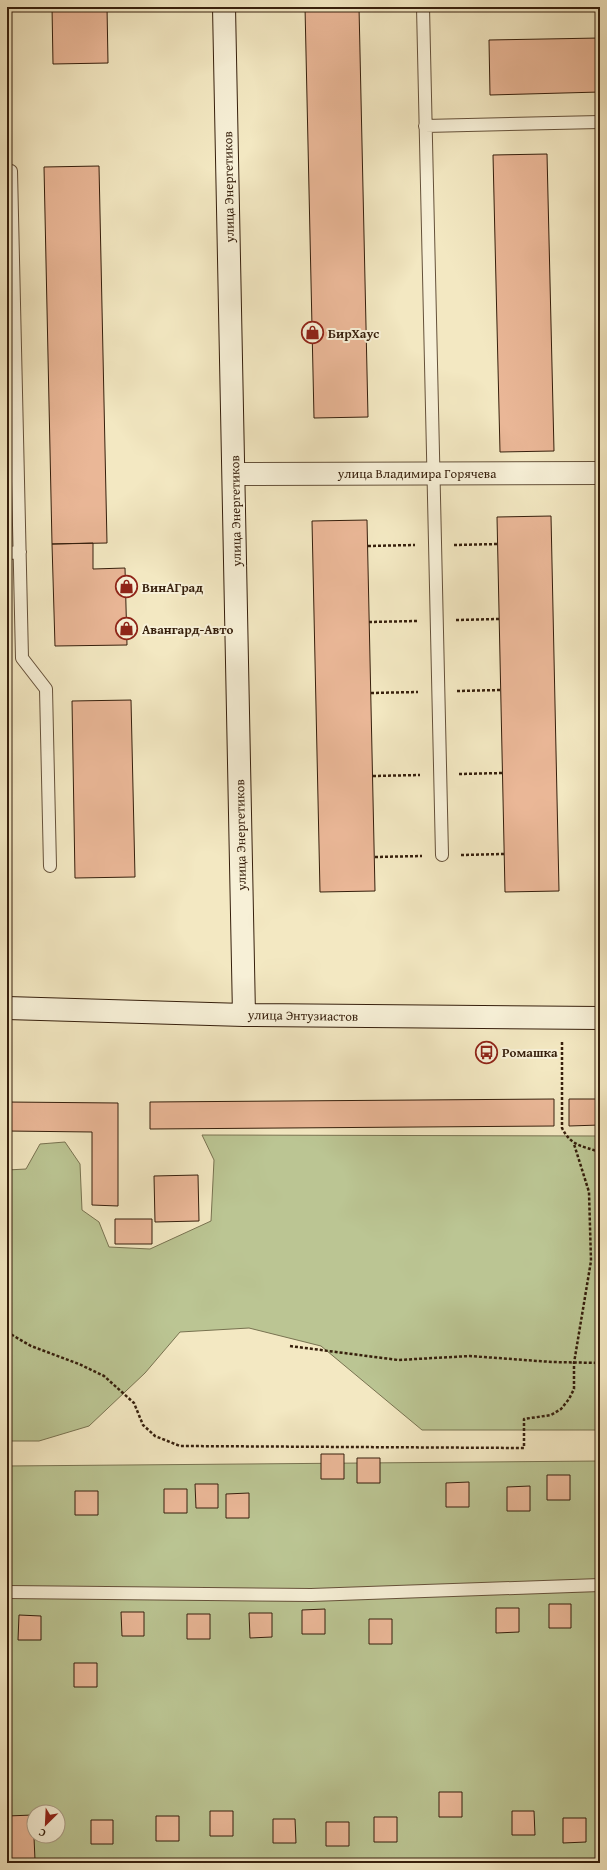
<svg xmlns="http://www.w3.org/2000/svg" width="607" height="1870" viewBox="0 0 607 1870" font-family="'Gentium Book Plus',serif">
	<rect width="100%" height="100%" fill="#f3e8c2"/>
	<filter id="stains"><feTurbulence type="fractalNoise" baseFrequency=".005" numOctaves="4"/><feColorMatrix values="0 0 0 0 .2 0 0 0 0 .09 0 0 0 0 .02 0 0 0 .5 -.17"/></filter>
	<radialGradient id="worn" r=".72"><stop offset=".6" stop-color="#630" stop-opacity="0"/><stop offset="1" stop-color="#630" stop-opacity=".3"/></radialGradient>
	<path fill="#bbc593" stroke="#787250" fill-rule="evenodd" d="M202 1135 600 1136V1430H422L321 1346 249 1328 180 1332 145 1373 89 1426 39 1441H7V1170L26 1169 40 1144 65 1142 80 1164 82 1210 99 1222 109 1247 150 1249 211 1221 214 1160Z
		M600 1461V1863H7V1466ZM34 1812H58V1836H34Z"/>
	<path fill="#eab797" stroke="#361f0c" d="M52 7H107L108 63 53 64Z
		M305 7H359L368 417 314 418Z
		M600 38V92L490 95 489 40Z
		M547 154 554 451 500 452 493 155Z
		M99 166 107 543 52 544 44 167Z
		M551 516 559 891 505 892 497 517Z
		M367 520 375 891 320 892 312 521Z
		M93 543V569L125 568 127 645 55 646 52 544Z
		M131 700 135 877 75 878 72 701Z
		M554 1099V1126L150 1129V1102Z
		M569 1099H600V1125L569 1126Z
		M7 1102 118 1103V1206L92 1205V1132L7 1131Z
		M198 1175 199 1221 155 1222 154 1176Z
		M115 1219H152V1244H115Z
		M321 1454H344V1479H321Z
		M357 1458H380V1483H357Z
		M7 1475H11V1500H7Z
		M547 1475H570V1500H547Z
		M469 1482V1507H446V1483Z
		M195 1484H218V1508H196Z
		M530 1486V1511H507V1487Z
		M164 1489H187V1513H164Z
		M75 1491H98V1515H75Z
		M249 1493V1518H226V1494Z
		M549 1604H571V1628H549Z
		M596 1605H600V1629H596Z
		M496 1608H519V1632L496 1633Z
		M325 1609V1634H302V1610Z
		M121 1612H144V1636H122Z
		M249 1613H272V1637L250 1638Z
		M187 1614H210V1639H187Z
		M19 1615 41 1616V1640H18Z
		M369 1619H392V1644H369Z
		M74 1663H97V1687H74Z
		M439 1792H462V1817H439Z
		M210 1811H233V1836H210Z
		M512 1811H534L535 1835H512Z
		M33 1815 35 1860H7V1816Z
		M156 1816H179V1841H156Z
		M374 1817H397V1842H374Z
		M563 1818H586V1842L563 1843Z
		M273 1819H295L296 1843H273Z
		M91 1820H113V1844H91Z
		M326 1822H349V1846H326Z"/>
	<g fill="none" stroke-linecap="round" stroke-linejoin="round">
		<defs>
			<path id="lane" d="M423 7 442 855
				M425 126 600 122
				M11 171 22 658 46 689 50 866
				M7 553 20 552
				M7 1592 311 1595 600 1585"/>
			<path id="street" d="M234 474 600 473"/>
			<path id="secondary" d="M224 7 244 1015
				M7 1008 244 1015 600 1018"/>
		</defs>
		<use href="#lane" stroke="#65513a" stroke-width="14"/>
		<use href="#street" stroke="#65513a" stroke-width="24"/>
		<use href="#secondary" stroke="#361f0c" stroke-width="24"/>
		<path stroke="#361f0c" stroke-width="2.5" stroke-dasharray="3 2" stroke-linecap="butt" d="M454 545 498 544
			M368 546 415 545
			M456 620 499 619
			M369 622 417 621
			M457 691 501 690
			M371 693 418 692
			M459 774 503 773
			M373 776 420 775
			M461 855 504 854
			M375 857 422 856
			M562 1042V1128C571 1146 582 1146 600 1152
			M7 1332 31 1346 79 1364 104 1376 134 1403 143 1425 155 1436 180 1446 524 1448V1419L551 1415 561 1409 569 1399 574 1389V1363L591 1261 589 1192 574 1144
			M290 1346 398 1360 470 1356 552 1362 600 1363"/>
		<use href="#lane" stroke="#f7f0d7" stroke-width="12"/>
		<use href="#street" stroke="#f7f0d7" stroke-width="22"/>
		<use href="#secondary" stroke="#f7f0d7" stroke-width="22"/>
	</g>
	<defs>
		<symbol id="shop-ring" viewBox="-11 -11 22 22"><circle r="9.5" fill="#f7f0d7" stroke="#8f2418" stroke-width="1.5"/><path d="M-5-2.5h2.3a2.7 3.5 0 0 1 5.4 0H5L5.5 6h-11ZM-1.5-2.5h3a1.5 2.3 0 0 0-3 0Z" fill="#8f2418"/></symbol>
		<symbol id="bus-ring" viewBox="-11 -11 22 22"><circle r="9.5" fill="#f7f0d7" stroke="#8f2418" stroke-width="1.5"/><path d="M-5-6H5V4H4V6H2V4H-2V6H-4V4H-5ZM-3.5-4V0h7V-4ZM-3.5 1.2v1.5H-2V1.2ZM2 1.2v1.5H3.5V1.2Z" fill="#8f2418"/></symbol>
	</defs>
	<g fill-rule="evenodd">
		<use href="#shop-ring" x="300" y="320" width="25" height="25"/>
		<use href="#shop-ring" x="114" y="574" width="25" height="25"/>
		<use href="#shop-ring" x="114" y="616" width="25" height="25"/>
		<use href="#bus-ring" x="474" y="1040" width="25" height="25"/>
	</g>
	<g text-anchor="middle" stroke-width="4" stroke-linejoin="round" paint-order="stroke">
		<g font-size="13" fill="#361f0c" stroke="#f7f0d7">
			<text transform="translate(228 187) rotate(-91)" y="5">улица Энергетиков</text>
			<text x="417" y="478">улица Владимира Горячева</text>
			<text transform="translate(235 511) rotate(-91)" y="5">улица Энергетиков</text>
			<text transform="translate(240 835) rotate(-91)" y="5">улица Энергетиков</text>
			<text transform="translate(303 1015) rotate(1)" y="5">улица Энтузиастов</text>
		</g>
		<g font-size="13" font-weight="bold" fill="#361f0c" stroke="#f7f0d7" text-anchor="start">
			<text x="328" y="338">БирХаус</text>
			<text x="142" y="592">ВинАГрад</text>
			<text x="142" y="634">Авангард-Авто</text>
			<text x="502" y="1057">Ромашка</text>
		</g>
	</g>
	<rect width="607" height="1870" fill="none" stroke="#f3e8c2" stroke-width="24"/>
	<rect x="8" y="8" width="591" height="1854" fill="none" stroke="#361f0c" stroke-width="2"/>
	<rect x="12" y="12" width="583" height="1846" fill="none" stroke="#361f0c"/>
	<g transform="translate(46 1824) rotate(204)"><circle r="19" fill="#f7f0d7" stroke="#aa9c86"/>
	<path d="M0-3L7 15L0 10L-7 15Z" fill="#8f2418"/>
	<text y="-6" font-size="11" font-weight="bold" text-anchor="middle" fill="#361f0c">С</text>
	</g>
	<rect width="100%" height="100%" filter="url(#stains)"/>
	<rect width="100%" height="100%" fill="url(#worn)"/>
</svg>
